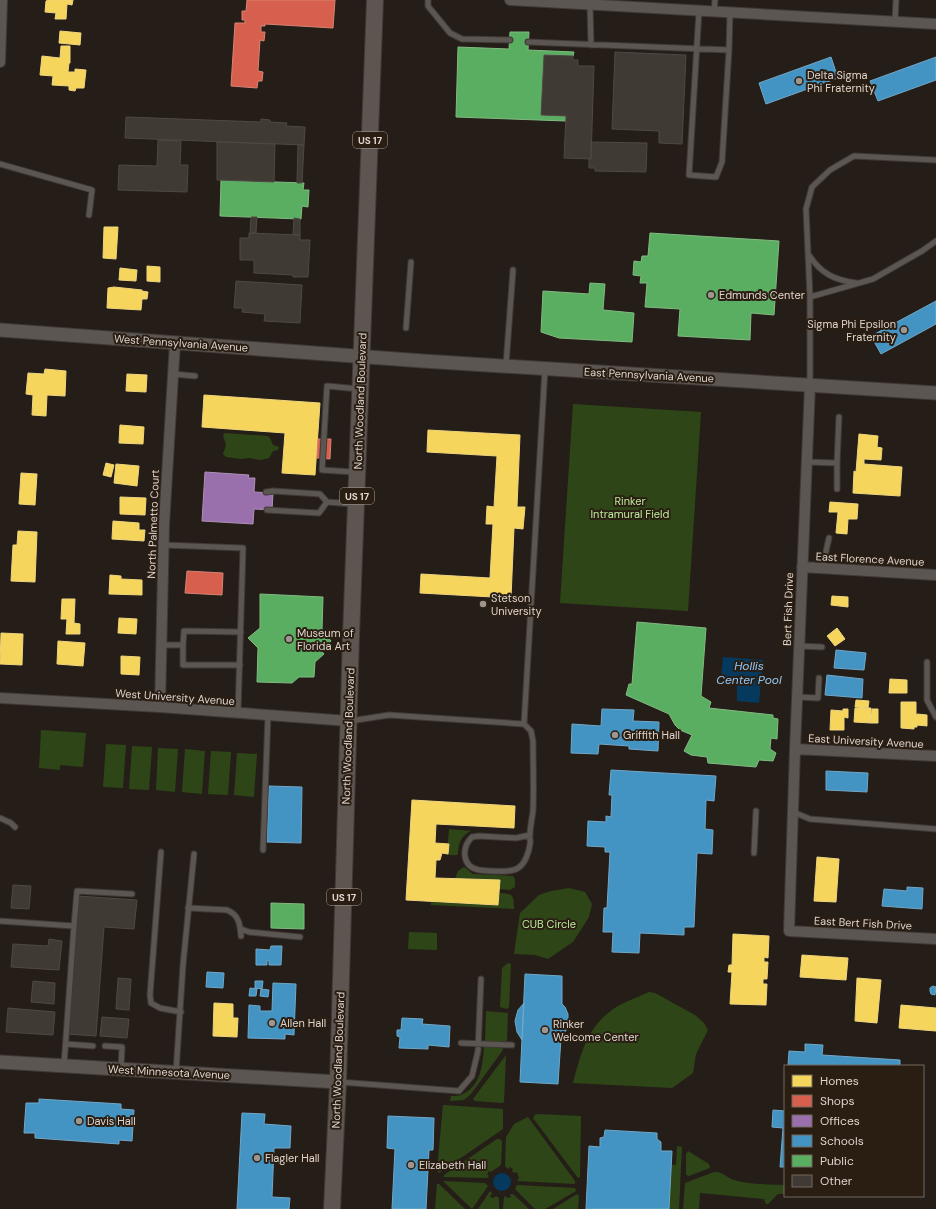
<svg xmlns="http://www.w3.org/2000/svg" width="936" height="1209" viewBox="0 0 936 1209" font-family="'DM Sans',sans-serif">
	<rect width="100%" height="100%" fill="#251e18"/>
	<path fill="#2e4617" d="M573 404 701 412 688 611 560 603Z
		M225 433 268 436 270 438 273 445 279 447 278 450 273 451 269 458 260 460 249 458 241 459 226 457 223 454 226 445 223 435Z
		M41 730 86 733 83 767 60 765V770L39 768Z
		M106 744 126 745 123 788 103 787Z
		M132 746 152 747 149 790 129 789Z
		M158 748 178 749 175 792 156 790Z
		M185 749 205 751 202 794 182 792Z
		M211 751 231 752 228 795 208 794Z
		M237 753 257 754 254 797 234 795Z
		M449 829 471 831C460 836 458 845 458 855H447Z
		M464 867 473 874 513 876 515 879V887L510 890 499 889V880L455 879 458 871Z
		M569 888 585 892 592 904 589 917 573 942 548 959 535 955 514 954 520 913 539 895 551 891Z
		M499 893C513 894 514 894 514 909L431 905V902L498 905Z
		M409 932 437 933V950L408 949Z
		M508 963 511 964 509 1007 507 1009 500 1007 502 968Z
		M649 992 655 993 695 1015 704 1023 708 1030 696 1054 693 1073 672 1088 573 1083C580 1057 586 1031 608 1013 620 1003 636 998 649 992Z
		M486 1011 508 1013 507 1040 506 1041H485Z
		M484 1046 502 1047 503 1050 471 1094 464 1100 450 1101 451 1096C455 1096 460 1096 463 1094 481 1086 483 1063 484 1046Z
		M506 1055 504 1102 502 1103 475 1101 473 1099Z
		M443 1105 503 1109V1129L439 1173 437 1170Z
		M536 1114 581 1116 580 1177 578 1178 533 1118Z
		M528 1117 575 1181V1184L517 1181 519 1178 517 1172 514 1173 512 1171 513 1169 510 1167 508 1169 505 1166 506 1137 514 1124Z
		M497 1139H500L502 1141 501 1165 491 1172 489 1171 487 1174 489 1176 487 1178 444 1177V1175Z
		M677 1146 682 1147 679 1209H669L671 1165H676Z
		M688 1151 709 1164 710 1168 689 1176 686 1175V1154Z
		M714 1172C722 1171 727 1178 734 1180 749 1185 770 1184 785 1185V1194H778L768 1204H766L764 1199 700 1193 699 1209H683L685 1183Z
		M443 1181 485 1183 488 1186 472 1209Z
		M437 1184H439L465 1209H435Z
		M517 1185 575 1188 576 1191 545 1209H535L515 1189Z
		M490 1191 492 1193 490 1197 493 1198 496 1196 499 1198V1209H478Z
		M510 1194H513L529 1209H503L504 1197 506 1196 507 1198 511 1197Z
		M577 1194 579 1196 578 1209H553Z"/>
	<path fill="#05395e" d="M723 657 763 660 759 703 737 701V680L721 679Z
		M493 1182a9 9 0 1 1 18 0a9 9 0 1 1-18 0Z"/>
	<path fill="#f6d55c" stroke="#efd57e" d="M48 0H73L72 5 67 4 66 19H55L56 13 45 12 46 1Z
		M60 31 81 33 80 45 59 43Z
		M61 46H70V63H69L68 72H75V69L86 70 84 88H76L75 91 69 90V86L52 85 53 76 40 75 42 56 60 58Z
		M104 227H118L116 259 103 258Z
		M147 266 160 267V282L147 281Z
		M120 268 137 270 136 281 119 280Z
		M114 287 142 290V291L148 292 147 299H142L141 310 107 308 108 288Z
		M45 369 66 371 65 396 47 395 46 416 32 415 33 395 26 394 28 373 44 374Z
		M127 374 147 375 146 392 126 391Z
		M204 395 320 403 315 475 282 473 285 433 202 427Z
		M120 425 144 427 143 444 119 443Z
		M428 430 520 435 517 507H525L523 529 514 528 511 598 420 593 421 574 490 578 493 524H486L487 506 494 507 497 456 427 452Z
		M859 434 878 436 877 447 882 448 881 460 864 459V464L902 467 900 496 853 493 854 471 856 472Z
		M106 463 114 465 111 477 103 475Z
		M116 464 139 466 137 486 114 483Z
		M21 473 37 474 35 505 19 504Z
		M120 497 146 498 145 515 120 514Z
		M830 502 858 504 857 519H848L847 534 836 533 838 512H829Z
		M113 521 139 523V530H145L144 541 112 539Z
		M18 531 37 532 35 582 11 581 13 545H17Z
		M110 575 121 576V579L142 580V595L109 594Z
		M832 596 848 597V607L831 605Z
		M62 599H75L74 623 80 624V634H66L67 619H61Z
		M119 618 137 619 136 634 118 633Z
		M837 628 845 639 835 646 827 636Z
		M1 633 23 634 22 665 0 664Z
		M58 641 85 643 83 666 57 664Z
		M121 656 140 657 139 675 121 674Z
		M890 679 907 680V693H889Z
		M856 700 869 701 868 708 855 707Z
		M901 702H916V716L917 714 927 715V726L917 725V727H914V729L901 728Z
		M855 708H871V723L854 722Z
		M843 709H848V718L844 717V730H830L831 710 843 711Z
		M872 709H878V723H871Z
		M412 800 515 806 514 828 436 824 435 843 449 844 448 854 442 853 440 860H436L435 878 500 880 498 905 406 900Z
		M817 857 839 859 836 902 814 901Z
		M733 934 769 936 768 958 764 957V962H768L767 979H763V984H767L766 1005 730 1004 732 972H728L729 965H732Z
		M802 955 848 958 846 980 800 977Z
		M857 978 881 980 877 1023 855 1021Z
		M214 1003 233 1004V1018H238L237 1037 213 1036Z
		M901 1005 936 1008V1031L899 1028Z"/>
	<path fill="#d6604d" stroke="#d88374" d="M247 0H335L333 28 265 24V26H261V32H265L264 41 260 40 258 71 263 72 262 81H258L257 88 231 86 235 23H245V20H242V11H246Z
		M318 439H331L330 459 317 458Z
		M187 571 223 573 222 595 185 593Z"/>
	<path fill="#9970ab" stroke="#ae8fb6" d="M205 472 249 475 248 478H255L254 492 273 493 272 510 254 509 253 524 202 521Z"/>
	<path fill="#4393c3" stroke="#72a7c7" d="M831 57 838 78 766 104 759 83Z
		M936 57V80L878 101 870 81Z
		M936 301V324L881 354 871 336Z
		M836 650 866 653 864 670 834 668Z
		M827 675 863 679 862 698 825 695Z
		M602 709 634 710 633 721 659 722 658 751 629 749V746L599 744 598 754 571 753 572 724 601 726Z
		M611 770 716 776 714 801 706 800 705 829 713 830 712 854 697 853 694 927H684V935L640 933 639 953 612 952 613 932H603L604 908H607L610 852H605V847L587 846 588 821 606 822V816L611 817 612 795H609Z
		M826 771 868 773 867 792 826 790Z
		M269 786 302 787 301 843 267 842Z
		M907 887 923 888 922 909 882 906 884 889 907 891Z
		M271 946H282L281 965H269V961L267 960V965H256V949L270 950Z
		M207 972 224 973 223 988 206 987Z
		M525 974 562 976V1004L565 1007 568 1014V1027L561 1038 558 1084 520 1082Z
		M255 981H263L262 989 255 988Z
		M273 983 296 984 294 1035 285 1034V1039L248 1038 249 1005 260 1006V1011H272Z
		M933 986 936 987 935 995 931 994 930 991V988Z
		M250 988 257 989 256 996H249Z
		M261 989 269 990 268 997 260 996Z
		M524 1003 522 1040 517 1032 515 1021 518 1010Z
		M402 1018 423 1019 422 1024 450 1026 449 1047 428 1045V1049L399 1048 400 1037 397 1036V1030H401Z
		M805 1044 823 1045 822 1055 900 1060V1066H788L789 1051 805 1052Z
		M39 1099 121 1104V1109L134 1110 132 1141 119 1140V1144L35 1138V1133H24L26 1103H39Z
		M773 1110 785 1111V1110V1167H780L783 1128 772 1127Z
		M242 1113 265 1114 264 1124 291 1126 290 1148H274L272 1197 290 1198 289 1209H237Z
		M388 1116 434 1118 433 1150H429L426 1209H392L395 1149 387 1148Z
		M605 1130 657 1133V1139L661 1142V1151H672L669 1209H586L589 1146 600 1147V1138L604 1137Z"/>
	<path fill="#5aae61" stroke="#82ba82" d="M510 32H529L528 50 574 52 573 56 544 55 541 115 566 116V121L456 117 458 47 509 49Z
		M221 180 304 183 303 190H309L308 207 302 206 301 219H300L220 216Z
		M650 233 779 241 774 315 751 313 750 340 678 336 680 309 645 307 647 283H640L641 276 633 275 634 261 641 262 642 256H648Z
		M590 283 605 284 603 310 634 313 632 342 559 338 541 332 543 291 589 294Z
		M260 594 323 597 322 630 331 641 321 650 324 654 315 662 314 677H299L292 683 257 682 258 648 248 638 260 628Z
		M637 622 706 628 701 696 711 702 709 708 773 715V718L778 719 777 739 771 738 770 749 776 753 773 761 759 760 756 767 708 763 707 757 691 755 684 751 692 735 680 730 675 725 669 714 626 695 629 684H632Z
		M271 903 304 904V929L271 928Z"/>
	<path fill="#403a35" stroke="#4f4843" d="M615 52 686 55 682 144 659 143V131L612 129Z
		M544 55 573 56V60H578V66H594L591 159 564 158 566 116 541 115Z
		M126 117 261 122V119L270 120V122L287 123 286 126 305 127 304 145 125 138Z
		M158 140 181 141 180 165H188L187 192 118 190 119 165 157 166Z
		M217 142 275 144 274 182 217 180Z
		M591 142 647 143 646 172 595 171V168H589V159H591Z
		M298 145H304L302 183H297Z
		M251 217H257L256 233H250Z
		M294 218 300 219V235L293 234Z
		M249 233 300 235V240H310L308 277H293V275L254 273V260H240V238H249Z
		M236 281 302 285 300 323 264 321 265 314 242 312 243 308H234Z
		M13 885 31 886 29 909 11 908Z
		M77 896 137 900 134 929 104 927 96 1036 67 1034Z
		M49 939 62 941 59 970 11 967 13 944 48 946Z
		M118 978 131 979 129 1010 116 1009Z
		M33 981 55 983 54 1004 31 1002Z
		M8 1008 55 1012 53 1035 6 1032Z
		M102 1017 129 1019 127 1038 100 1036Z"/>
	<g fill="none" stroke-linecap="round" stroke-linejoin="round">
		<defs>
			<path id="service" d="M428 0V6L450 33 462 39 510 40
				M590 5 591 45
				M699 11 689 175 716 177 722 162 729 50 730 12
				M714 12 715 0
				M895 22 896 0
				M528 42 729 50
				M936 160 854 156 830 170 812 187 806 209 810 297 873 279 922 251 936 241
				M0 164 92 190 89 215
				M809 255C821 274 835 280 856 283
				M810 297V384
				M406 328 411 262
				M506 365 513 270
				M173 374 195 376
				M807 462 837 463 839 417
				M354 472 322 470 327 386 359 389
				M837 489V463
				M266 492 273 491 320 494 327 502 353 504
				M267 510 319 513 327 502
				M164 545 243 548 238 713
				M822 569 829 538
				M161 645H183L184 631 241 632
				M183 645V665H240
				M799 646 822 647
				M927 662V700L936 717
				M797 697 818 698 819 678
				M350 721 389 715 524 724 545 369
				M524 724 531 731 533 741C533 764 534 788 533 811 532 819 530 827 530 835 529 838 531 841 530 844 529 852 525 864 518 868 512 873 487 871 479 870 462 867 461 848 472 837L479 836 516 838 530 835
				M793 812 810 819 936 829
				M0 818 11 823 15 827
				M263 850 268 715
				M161 852 150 995 151 1003 160 1008 181 1012
				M754 853 756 811
				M188 908 227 910C239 915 240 924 241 936
				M0 921 74 926 64 1065
				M74 926 77 891 132 894
				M241 929 249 932 300 937
				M461 1043 512 1045
				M66 1044 93 1046
				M105 1046 122 1047 121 1069
				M176 1072 183 965 194 854
				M339 1082 459 1091 472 1076 478 1051 481 979"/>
			<path id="minor" d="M510 0 936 24
				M0 62 2 0
				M810 385 795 749 789 931 936 939
				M802 567 936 575
				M0 698 160 707 349 721
				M160 707 164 525 175 343
				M795 749 936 756"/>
			<path id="tertiary" d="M0 330 423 361 936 393
				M0 1062 338 1082"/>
			<path id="primary" d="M332 1209 338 1082 351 636 375 0"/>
		</defs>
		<use href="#service" stroke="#403935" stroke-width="7"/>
		<use href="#minor" stroke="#403935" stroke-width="12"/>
		<use href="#tertiary" stroke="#403935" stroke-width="15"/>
		<use href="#primary" stroke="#403935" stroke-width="18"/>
		<use href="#service" stroke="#5c5652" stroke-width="5"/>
		<use href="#minor" stroke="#5c5652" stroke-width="10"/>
		<use href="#tertiary" stroke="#5c5652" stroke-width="13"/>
		<use href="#primary" stroke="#5d5550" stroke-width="16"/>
	</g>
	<g fill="#9d968f" stroke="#2a1e13" stroke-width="1.5">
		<circle cx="799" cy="81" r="4"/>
		<circle cx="711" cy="295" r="4"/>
		<circle cx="904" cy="330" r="4"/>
		<circle cx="483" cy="604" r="4"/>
		<circle cx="289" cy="639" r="4"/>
		<circle cx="615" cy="735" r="4"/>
		<circle cx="272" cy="1023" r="4"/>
		<circle cx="545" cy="1030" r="4"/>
		<circle cx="79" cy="1121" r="4"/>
		<circle cx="257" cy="1158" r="4"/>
		<circle cx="411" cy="1165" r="4"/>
	</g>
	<g text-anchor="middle" stroke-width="4" stroke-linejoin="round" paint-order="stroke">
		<g fill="#2a1e13" stroke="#a89f97" stroke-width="1">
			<rect x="353" y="132" width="34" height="16" rx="3"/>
			<rect x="340" y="488" width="34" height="16" rx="3"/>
			<rect x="327" y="889" width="34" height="16" rx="3"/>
		</g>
		<g font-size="10" font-weight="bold" fill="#ded6cf">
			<text x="370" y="144">US 17</text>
			<text x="357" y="500">US 17</text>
			<text x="344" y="901">US 17</text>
		</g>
		<g font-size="11" fill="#ded6cf" stroke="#2a1e13" text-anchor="start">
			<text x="807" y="79">Delta Sigma<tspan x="807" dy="13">Phi Fraternity</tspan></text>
			<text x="719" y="299">Edmunds Center</text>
			<text x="896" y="328" text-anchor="end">Sigma Phi Epsilon<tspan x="896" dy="13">Fraternity</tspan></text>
			<text x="491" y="602">Stetson<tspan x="491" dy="13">University</tspan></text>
			<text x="297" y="637">Museum of<tspan x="297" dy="13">Florida Art</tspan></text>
			<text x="623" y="739">Griffith Hall</text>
			<text x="280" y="1027">Allen Hall</text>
			<text x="553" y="1028">Rinker<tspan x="553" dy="13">Welcome Center</tspan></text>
			<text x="87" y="1125">Davis Hall</text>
			<text x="265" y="1162">Flagler Hall</text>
			<text x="419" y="1169">Elizabeth Hall</text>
		</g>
		<g font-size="11" fill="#ded6cf" stroke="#2a1e13">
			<text transform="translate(181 343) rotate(4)" y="4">West Pennsylvania Avenue</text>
			<text transform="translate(649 375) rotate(3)" y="4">East Pennsylvania Avenue</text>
			<text transform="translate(360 401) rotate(-88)" y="4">North Woodland Boulevard</text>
			<text transform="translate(153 524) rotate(-88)" y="4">North Palmetto Court</text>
			<text transform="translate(870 559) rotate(3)" y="4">East Florence Avenue</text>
			<text transform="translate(788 609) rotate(-88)" y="4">Bert Fish Drive</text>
			<text transform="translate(175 697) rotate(4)" y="4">West University Avenue</text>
			<text transform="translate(348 736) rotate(-88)" y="4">North Woodland Boulevard</text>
			<text transform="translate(866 741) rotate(3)" y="4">East University Avenue</text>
			<text transform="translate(863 923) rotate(3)" y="4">East Bert Fish Drive</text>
			<text transform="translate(338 1060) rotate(-88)" y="4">North Woodland Boulevard</text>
			<text transform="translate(169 1072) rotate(3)" y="4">West Minnesota Avenue</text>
		</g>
		<g font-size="11" fill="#baec9a" stroke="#2a1e13">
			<text x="630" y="505">Rinker<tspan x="630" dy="13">Intramural Field</tspan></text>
			<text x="549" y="928">CUB Circle</text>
		</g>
		<g font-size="12" font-style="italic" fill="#8ec8fc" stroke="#2a1e13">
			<text x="749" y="670">Hollis<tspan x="749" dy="14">Center Pool</tspan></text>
		</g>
	</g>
	<rect x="784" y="1065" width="140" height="132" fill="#2a1e13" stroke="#72685e"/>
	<rect x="792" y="1075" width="20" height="12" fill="#f6d55c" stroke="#72685e"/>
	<text x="820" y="1085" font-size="12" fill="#ded6cf">Homes</text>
	<rect x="792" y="1095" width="20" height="12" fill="#d6604d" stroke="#72685e"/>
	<text x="820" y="1105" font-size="12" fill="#ded6cf">Shops</text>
	<rect x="792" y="1115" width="20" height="12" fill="#9970ab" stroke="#72685e"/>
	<text x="820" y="1125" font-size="12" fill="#ded6cf">Offices</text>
	<rect x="792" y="1135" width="20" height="12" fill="#4393c3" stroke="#72685e"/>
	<text x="820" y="1145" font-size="12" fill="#ded6cf">Schools</text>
	<rect x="792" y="1155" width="20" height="12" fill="#5aae61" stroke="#72685e"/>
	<text x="820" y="1165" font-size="12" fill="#ded6cf">Public</text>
	<rect x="792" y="1175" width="20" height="12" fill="#403a35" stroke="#72685e"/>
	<text x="820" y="1185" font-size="12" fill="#ded6cf">Other</text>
</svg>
